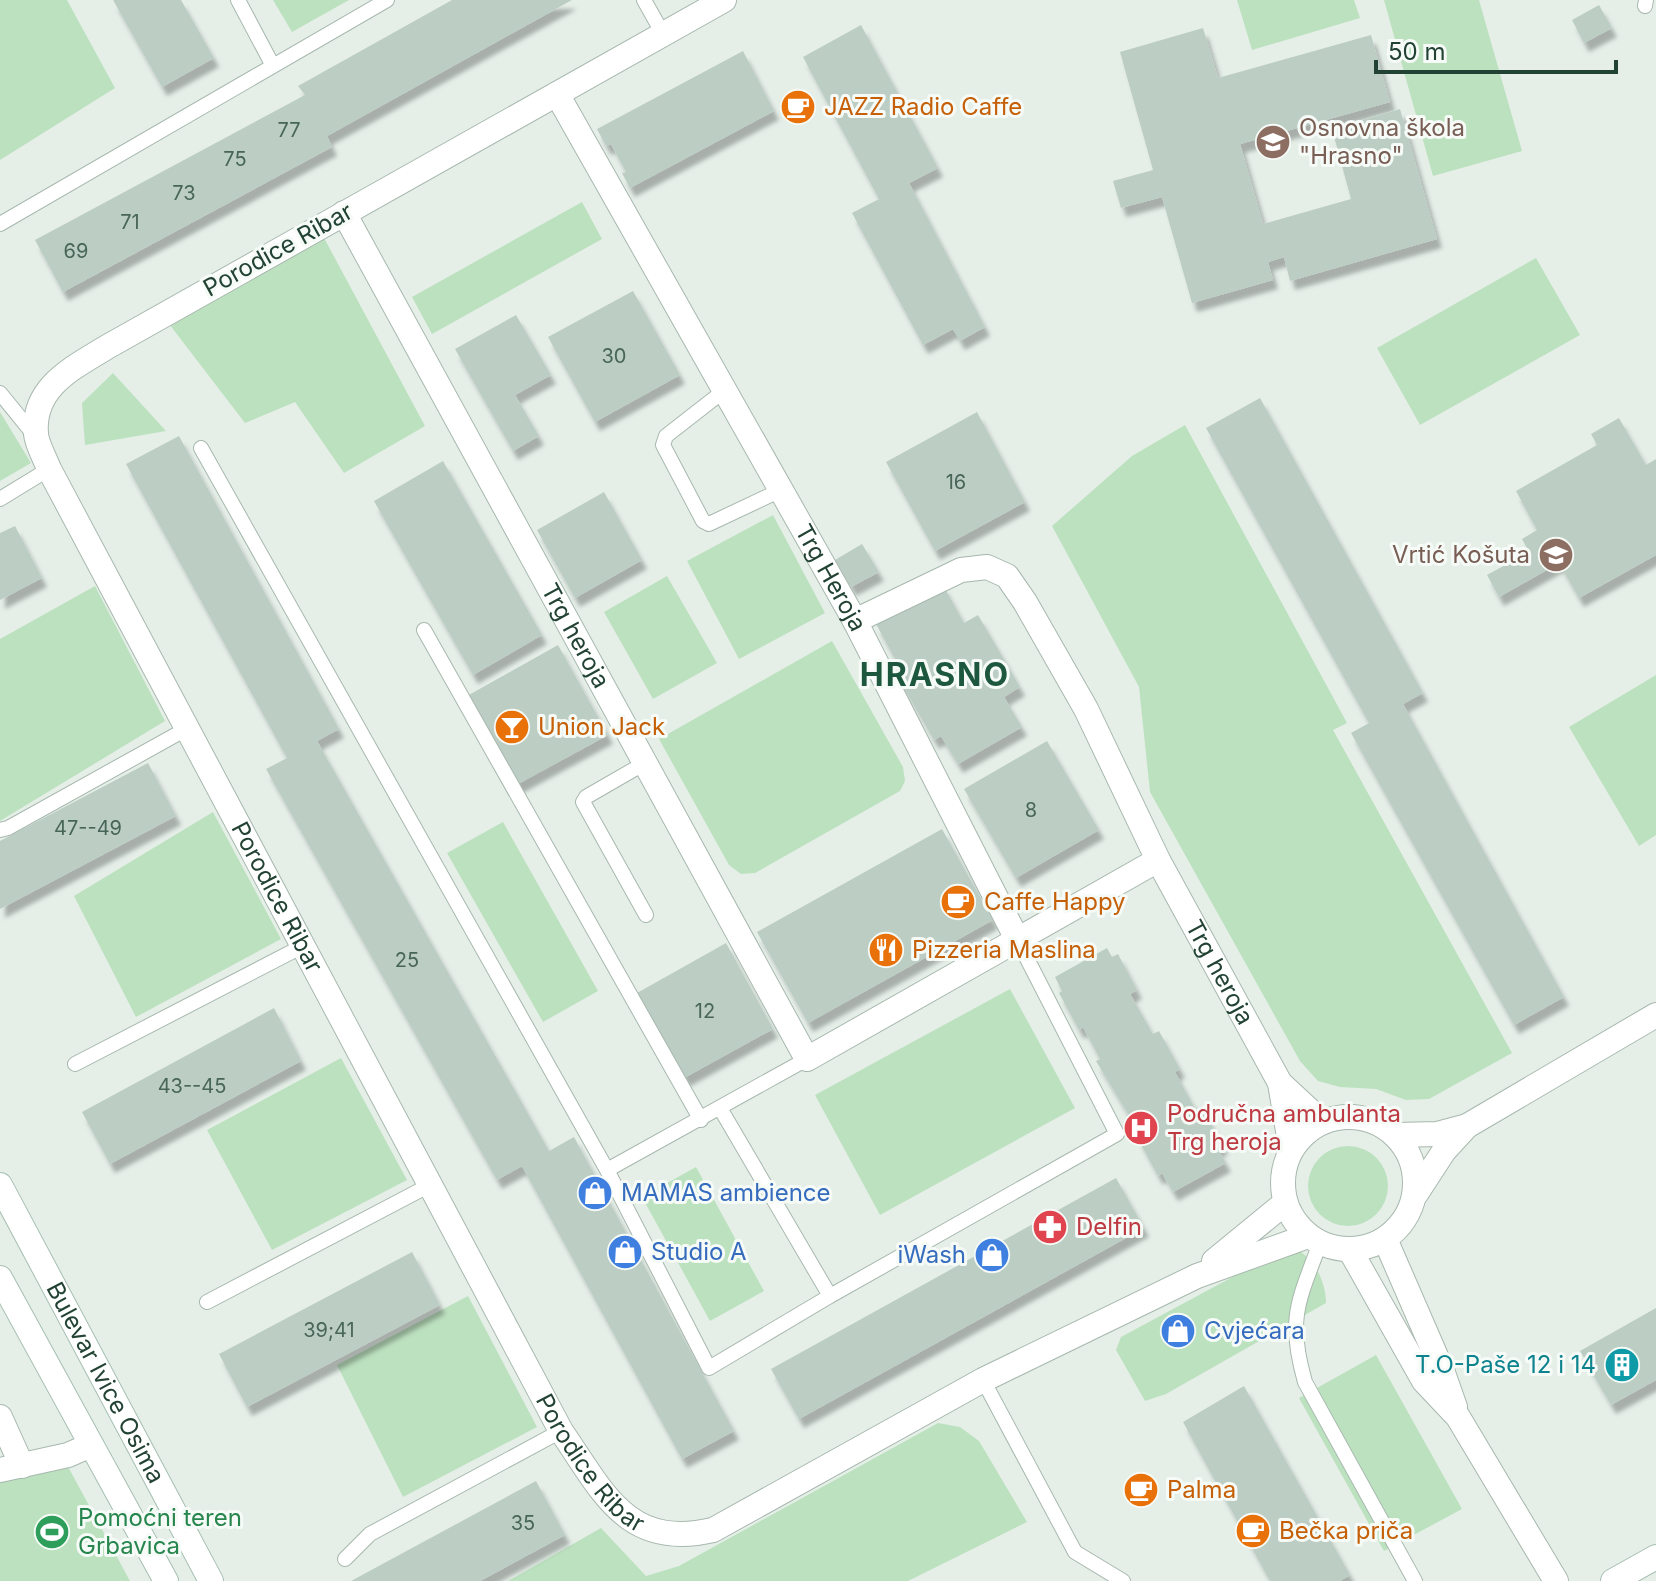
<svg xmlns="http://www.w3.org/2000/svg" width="1656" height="1581" viewBox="0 0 1656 1581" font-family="Inter,sans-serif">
	<defs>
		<filter id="shadow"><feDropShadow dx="5" dy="9" stdDeviation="2" flood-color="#0004"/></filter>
	</defs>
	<rect width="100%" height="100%" fill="#e5efe8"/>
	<path fill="#bce1bf" d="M0 0H67L115 88 0 160Z
		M273 0H349L292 32Z
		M1237 0H1354L1360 18 1252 50Z
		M1384 0H1479L1522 151 1433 176Z
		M582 202 602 239 432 334 412 297Z
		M323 236 425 426 344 473 295 402 245 423 166 320Z
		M1536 258 1580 335 1420 425 1377 348Z
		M113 373 166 431 85 445 82 403Z
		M0 412 31 463 0 481Z
		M1185 425 1347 723 1333 730 1512 1053 1429 1099 1406 1100 1376 1089 1340 1087 1318 1081 1300 1061 1150 792 1139 687 1052 526 1132 456Z
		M773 515 825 613 739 659 687 561Z
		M667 576 717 663 653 699 604 612Z
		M95 586 165 721 0 821V639Z
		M832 641 903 767 905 781 900 791 755 873 741 874 729 865 659 739Z
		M1656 675V835L1639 846 1569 727Z
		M213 812 281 939 136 1017 74 896Z
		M503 822 598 991 543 1022 447 853Z
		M1010 989 1075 1108 880 1215 815 1095Z
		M341 1058 407 1180 272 1250 207 1130Z
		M1308 1186a40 40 0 1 1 80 0a40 40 0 1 1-80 0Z
		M696 1167 764 1291 710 1321 642 1197Z
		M1290 1246C1312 1254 1326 1280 1326 1303L1166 1394 1145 1401 1116 1350 1121 1337Z
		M468 1296 537 1427 403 1497 337 1365Z
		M1376 1355 1462 1509 1384 1551 1299 1398Z
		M938 1423 960 1427 979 1441 1027 1522 908 1581H508L601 1528 646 1576 679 1566Z
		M59 1450 130 1581H0V1482Z"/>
	<path fill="#bccdc4" filter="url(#shadow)" d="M113 0H181L214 58 162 87Z
		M452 0H572L327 136 332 147 63 292 35 240 305 95 298 86Z
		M1599 5 1612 28 1584 43 1572 20Z
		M861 25 938 168 909 183 985 327 960 341 953 329 923 345 852 213 879 199 803 57Z
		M1203 28 1218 78 1371 35 1390 102 1240 144 1263 224 1351 199 1332 129 1400 109 1437 239 1290 281 1284 257 1268 262 1273 280 1192 303 1162 197 1121 208 1113 181 1153 170 1120 52Z
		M743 51 774 111 630 188 622 173 626 172 611 144 606 146 597 129Z
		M633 291 680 375 595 422 548 337Z
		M516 315 551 375 515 395 539 436 513 451 455 349Z
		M1260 398 1423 693 1403 704 1564 997 1514 1025 1351 733 1369 723 1206 428Z
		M977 412 1025 502 935 551 886 462Z
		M1619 418 1646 465 1656 459V555L1579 598 1559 563 1499 597 1487 575 1529 552 1522 539 1537 530 1516 491 1597 445 1591 434Z
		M179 436 339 729 317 741 549 1151 574 1137 734 1431 682 1459 522 1166 497 1180 266 769 287 758 126 464Z
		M443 461 542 635 473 675 374 501Z
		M604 492 642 560 575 598 537 530Z
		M15 526 42 578 0 600V533Z
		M862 544 879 572 851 587 835 560Z
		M943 585 964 623 978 615 1020 687 1004 697 1022 727 958 764 941 736 934 740 894 671 900 668 876 624Z
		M558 645 608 735 516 785 467 696Z
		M1047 741 1099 830 1016 878 964 789Z
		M148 763 176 816 0 909V841Z
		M942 829 993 920 808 1023 757 932Z
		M726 943 773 1029 684 1078 637 993Z
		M1107 948 1112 957 1118 954 1137 990 1130 994 1153 1034 1159 1031 1180 1069 1175 1072 1195 1109 1201 1106 1223 1146 1217 1148 1226 1163 1173 1192 1162 1173 1158 1176 1137 1137 1141 1135 1096 1061 1100 1059 1083 1027 1079 1030 1059 993 1062 991 1055 977Z
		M274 1008 301 1061 110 1164 82 1112Z
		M1116 1178 1144 1228 799 1419 771 1369Z
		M412 1252 440 1305 247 1407 219 1354Z
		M1656 1308V1380L1611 1405 1580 1351Z
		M1244 1386 1350 1575 1340 1581H1270L1183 1422Z
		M536 1481 565 1535 480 1581H351Z"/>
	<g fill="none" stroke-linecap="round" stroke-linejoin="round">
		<defs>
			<path id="lane" d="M238 0 273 66
				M644 0 663 34
				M1645 6 1646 0
				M0 224 387 0
				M725 390 666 436 663 445 703 521 709 524 781 490
				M0 393 35 436
				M201 448 607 1170 709 1368 830 1296 1117 1134 1018 941
				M0 499 49 469
				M424 630 701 1120
				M645 763 586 797 583 802 646 915
				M0 830 8 828 188 728
				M75 1064 303 946
				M720 1108 830 1296
				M607 1170 807 1059
				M1320 1243C1298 1302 1287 1319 1305 1382L1415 1581
				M207 1302 430 1185
				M983 1380 1075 1552 1123 1581
				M345 1559 370 1534 561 1431"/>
			<g id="street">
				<path id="s1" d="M724 0 107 347C73 368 32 387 36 434 37 445 45 458 49 469L561 1431C603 1492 627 1550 713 1530L983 1380 1197 1276 1308 1236"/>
				<path id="s2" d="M557 94 855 621 1018 941"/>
				<path id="s3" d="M344 213 807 1059 1158 860 1086 709 1025 602 1007 576 987 567 961 570 855 621"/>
				<path id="s4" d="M1158 860 1280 1083 1291 1149"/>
				<path d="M1280 1083 1322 1122"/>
				<circle cx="1349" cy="1183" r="66"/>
				<path d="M1396 1135 1437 1134 1467 1126"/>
				<path d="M1416 1194 1444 1151 1467 1126 1656 1015"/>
				<path d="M1385 1239 1442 1370 1455 1407"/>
				<path d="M1350 1250 1424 1381 1458 1417 1556 1581"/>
				<path d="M1214 1261 1285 1203"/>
				<path d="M0 1417 22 1466"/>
				<path d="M0 1470 68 1455 91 1445"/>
			</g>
			<g id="secondary">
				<path id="s5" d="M0 1185 211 1581"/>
				<path d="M0 1278 166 1581"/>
				<path d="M1613 1581 1656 1557"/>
			</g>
		</defs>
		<use href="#lane" stroke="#a7b8ae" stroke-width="16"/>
		<use href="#street" stroke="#a7b8ae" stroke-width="26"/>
		<use href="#secondary" stroke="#a5bfb1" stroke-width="26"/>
		<use href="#lane" stroke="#fff" stroke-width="14"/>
		<use href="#street" stroke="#fff" stroke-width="24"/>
		<use href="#secondary" stroke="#fff" stroke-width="24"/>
	</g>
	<defs>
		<symbol id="cafe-disc" viewBox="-11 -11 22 22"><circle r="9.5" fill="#e8710a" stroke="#f6fbf7"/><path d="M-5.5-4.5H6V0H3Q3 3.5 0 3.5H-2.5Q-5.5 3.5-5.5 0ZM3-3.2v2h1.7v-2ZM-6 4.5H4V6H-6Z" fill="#fff"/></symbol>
		<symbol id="school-disc" viewBox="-11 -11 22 22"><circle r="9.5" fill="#8d6e63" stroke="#f6fbf7"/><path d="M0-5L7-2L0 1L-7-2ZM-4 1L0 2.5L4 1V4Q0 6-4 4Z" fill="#fff"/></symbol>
		<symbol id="bar-disc" viewBox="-11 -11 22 22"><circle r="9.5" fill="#e8710a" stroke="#f6fbf7"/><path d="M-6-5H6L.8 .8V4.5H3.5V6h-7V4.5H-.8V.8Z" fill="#fff"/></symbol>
		<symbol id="restaurant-disc" viewBox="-11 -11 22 22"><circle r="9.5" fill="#e8710a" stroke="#f6fbf7"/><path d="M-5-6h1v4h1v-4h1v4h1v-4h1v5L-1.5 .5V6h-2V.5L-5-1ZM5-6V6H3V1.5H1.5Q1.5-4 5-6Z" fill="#fff"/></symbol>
		<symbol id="hospital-disc" viewBox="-11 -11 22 22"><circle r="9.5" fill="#e0444e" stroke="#f6fbf7"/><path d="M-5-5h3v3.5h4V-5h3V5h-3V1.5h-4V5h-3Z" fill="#fff"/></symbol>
		<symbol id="shop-disc" viewBox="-11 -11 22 22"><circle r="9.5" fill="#3f7fe0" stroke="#f6fbf7"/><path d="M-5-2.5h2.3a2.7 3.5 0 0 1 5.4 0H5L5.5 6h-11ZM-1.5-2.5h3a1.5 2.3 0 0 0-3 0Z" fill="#fff"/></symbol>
		<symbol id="pharmacy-disc" viewBox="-11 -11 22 22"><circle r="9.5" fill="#e0444e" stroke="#f6fbf7"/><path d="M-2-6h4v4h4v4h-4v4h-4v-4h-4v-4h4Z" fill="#fff"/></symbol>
		<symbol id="building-disc" viewBox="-11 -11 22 22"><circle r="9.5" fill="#0f9aa8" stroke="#f6fbf7"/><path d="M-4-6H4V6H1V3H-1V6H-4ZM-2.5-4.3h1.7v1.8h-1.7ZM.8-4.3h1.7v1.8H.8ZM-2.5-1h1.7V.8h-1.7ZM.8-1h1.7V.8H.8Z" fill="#fff"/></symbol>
		<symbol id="stadium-disc" viewBox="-11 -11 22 22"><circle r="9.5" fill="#2e9e5b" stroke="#f6fbf7"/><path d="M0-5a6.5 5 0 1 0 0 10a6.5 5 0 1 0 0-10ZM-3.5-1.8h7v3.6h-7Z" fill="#fff"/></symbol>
	</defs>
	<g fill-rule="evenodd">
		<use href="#cafe-disc" x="778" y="87" width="40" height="40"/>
		<use href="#school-disc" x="1253" y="122" width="40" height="40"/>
		<use href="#school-disc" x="1536" y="535" width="40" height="40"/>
		<use href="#bar-disc" x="492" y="707" width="40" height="40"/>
		<use href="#cafe-disc" x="938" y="882" width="40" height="40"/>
		<use href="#restaurant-disc" x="866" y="930" width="40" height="40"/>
		<use href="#hospital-disc" x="1121" y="1108" width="40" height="40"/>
		<use href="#shop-disc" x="575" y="1173" width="40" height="40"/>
		<use href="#pharmacy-disc" x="1030" y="1207" width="40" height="40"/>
		<use href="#shop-disc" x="605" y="1232" width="40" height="40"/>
		<use href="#shop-disc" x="972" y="1235" width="40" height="40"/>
		<use href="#shop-disc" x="1158" y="1311" width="40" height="40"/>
		<use href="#building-disc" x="1602" y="1345" width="40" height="40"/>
		<use href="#cafe-disc" x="1121" y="1470" width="40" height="40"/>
		<use href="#cafe-disc" x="1233" y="1511" width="40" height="40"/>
		<use href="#stadium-disc" x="32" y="1512" width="40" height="40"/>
	</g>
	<g text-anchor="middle" stroke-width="6" stroke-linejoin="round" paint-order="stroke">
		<g font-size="20" fill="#486658">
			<text x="289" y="137">77</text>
			<text x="235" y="166">75</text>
			<text x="184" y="200">73</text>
			<text x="130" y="229">71</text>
			<text x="76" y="258">69</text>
			<text x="614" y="363">30</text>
			<text x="956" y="489">16</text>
			<text x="1031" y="817">8</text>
			<text x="88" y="835">47--49</text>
			<text x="407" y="967">25</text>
			<text x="705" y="1018">12</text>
			<text x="192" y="1093">43--45</text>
			<text x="329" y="1337">39;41</text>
			<text x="523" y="1530">35</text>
		</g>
		<g font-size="24" fill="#c56008" stroke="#f6fbf7" text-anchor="start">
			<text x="824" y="115">JAZZ Radio Caffe</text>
			<text x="538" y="735">Union Jack</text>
			<text x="984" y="910">Caffe Happy</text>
			<text x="912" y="958">Pizzeria Maslina</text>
			<text x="1167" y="1498">Palma</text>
			<text x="1279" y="1539">Bečka priča</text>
		</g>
		<g font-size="24" fill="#785e54" stroke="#f6fbf7" text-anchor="start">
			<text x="1299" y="136">Osnovna škola<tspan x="1299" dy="28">"Hrasno"</tspan></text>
			<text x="1530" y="563" text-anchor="end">Vrtić Košuta</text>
		</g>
		<g font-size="24" fill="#224334" stroke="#f6fbf7">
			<text transform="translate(278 250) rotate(-29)" y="8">Porodice Ribar</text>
			<text dy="8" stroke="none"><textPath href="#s2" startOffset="556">Trg Heroja</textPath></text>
			<text dy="8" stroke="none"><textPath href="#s3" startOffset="482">Trg heroja</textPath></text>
			<text dy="8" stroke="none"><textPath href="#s1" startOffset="1350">Porodice Ribar</textPath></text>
			<text dy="8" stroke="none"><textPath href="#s4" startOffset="128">Trg heroja</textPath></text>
			<text dy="8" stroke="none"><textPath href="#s5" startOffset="224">Bulevar Ivice Osima</textPath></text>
			<text dy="8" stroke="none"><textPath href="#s1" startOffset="1998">Porodice Ribar</textPath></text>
		</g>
		<g font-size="24" fill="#be3a42" stroke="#f6fbf7" text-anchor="start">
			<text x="1167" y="1122">Područna ambulanta<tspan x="1167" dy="28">Trg heroja</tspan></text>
			<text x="1076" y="1235">Delfin</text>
		</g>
		<g font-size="24" fill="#366cbe" stroke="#f6fbf7" text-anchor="start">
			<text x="621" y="1201">MAMAS ambience</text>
			<text x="651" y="1260">Studio A</text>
			<text x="966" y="1263" text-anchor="end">iWash</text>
			<text x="1204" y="1339">Cvjećara</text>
		</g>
		<g font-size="24" fill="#0d838f" stroke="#f6fbf7" text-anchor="end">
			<text x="1596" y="1373">T.O-Paše 12 i 14</text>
		</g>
		<g font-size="24" fill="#27864d" stroke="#f6fbf7" text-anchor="start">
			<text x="78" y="1526">Pomoćni teren<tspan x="78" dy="28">Grbavica</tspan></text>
		</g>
		<g font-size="32" font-weight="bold" letter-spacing="2" fill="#1c573e" stroke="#f6fbf7">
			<text x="935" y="686">HRASNO</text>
		</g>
	</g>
	<path d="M1376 60v12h240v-12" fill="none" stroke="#224334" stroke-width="4"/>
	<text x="1388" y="60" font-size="24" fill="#224334" stroke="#f6fbf7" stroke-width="6" paint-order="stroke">50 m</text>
</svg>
